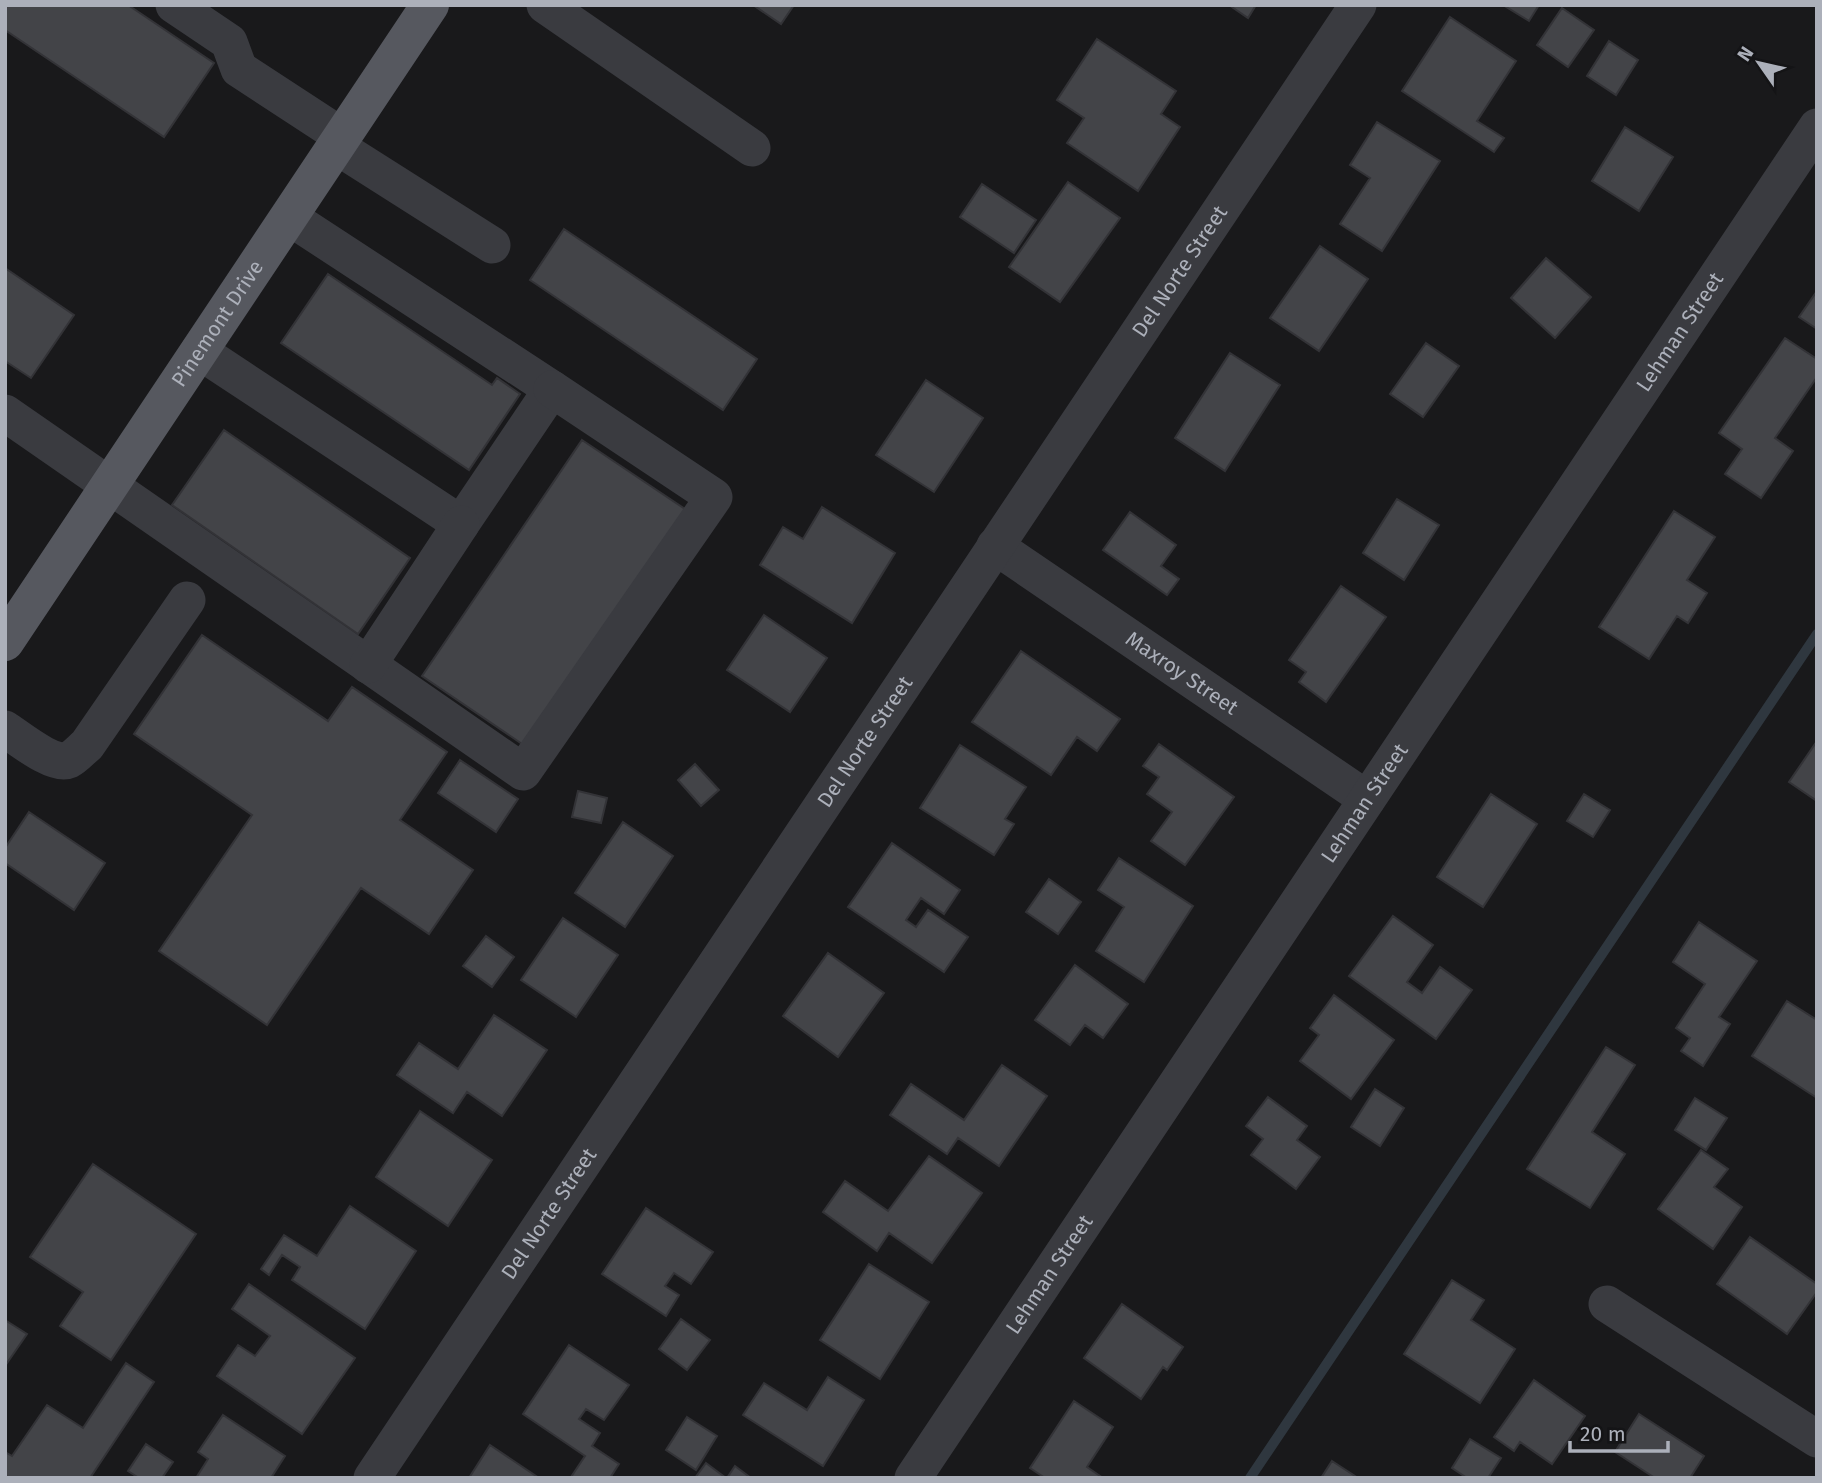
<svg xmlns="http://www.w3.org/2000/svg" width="1822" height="1483" viewBox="0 0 1822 1483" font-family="'Fira Sans',sans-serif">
	<rect width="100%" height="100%" fill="#19191b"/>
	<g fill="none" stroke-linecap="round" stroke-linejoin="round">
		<path stroke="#2f373f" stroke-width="10" d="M1250 1478 1817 634"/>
	</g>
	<path fill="#434448" stroke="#333337" stroke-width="2" d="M5 5H128L214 63 164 137 5 30Z
		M753 5H794L781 24Z
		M1229 5H1256L1248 18Z
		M1503 5H1539L1529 21Z
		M1562 8 1594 30 1568 67 1537 45Z
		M1450 17 1516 61 1477 121 1504 138 1494 152 1402 91Z
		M1097 39 1176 91 1161 114 1180 127 1138 191 1067 143 1084 118 1057 100Z
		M1609 41 1638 60 1616 95 1587 76Z
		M1377 122 1440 161 1382 251 1340 224 1370 178 1350 165Z
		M1625 127 1673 157 1639 211 1592 181Z
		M1068 182 1120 218 1060 302 1009 267Z
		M982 184 1036 220 1014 253 960 217Z
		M564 229 757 359 723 410 530 280Z
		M1320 246 1368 279 1319 351 1270 318Z
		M1546 258 1591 297 1555 338 1511 298Z
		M5 268 74 315 31 378 5 361Z
		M328 274 492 385 497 378 520 394 469 470 281 343Z
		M1817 291V329L1799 317Z
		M1785 338 1817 359V377L1775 438 1793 451 1761 498 1725 474 1742 449 1719 433Z
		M1426 343 1459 366 1423 417 1390 394Z
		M1230 353 1280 385 1225 471 1175 438Z
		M926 380 983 418 934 492 876 455Z
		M224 430 410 558 358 634 172 505Z
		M582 440 688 511 528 748 422 676Z
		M1397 499 1439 525 1404 580 1363 553Z
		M822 507 895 553 852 623 760 565 783 527 803 539Z
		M1674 511 1715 537 1687 580 1707 593 1688 623 1677 616 1649 659 1599 627Z
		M1130 512 1176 545 1161 566 1179 579 1167 595 1103 550Z
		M1341 586 1386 617 1326 702 1299 682 1306 672 1289 660Z
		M764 615 827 658 790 712 727 670Z
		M202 635 328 721 352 687 447 752 400 820 473 870 429 934 361 888 267 1025 159 951 252 815 134 734Z
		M1021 651 1120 719 1097 751 1077 737 1051 775 972 722Z
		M1817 741V801L1789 782Z
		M1159 744 1234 797 1185 865 1151 841 1172 812 1147 794 1159 777 1143 766Z
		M960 745 1026 787 1005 819 1014 824 994 855 920 808Z
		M460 760 518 799 496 832 438 793Z
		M695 764 719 790 701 806 678 780Z
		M578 791 607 798 601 823 572 817Z
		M1491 794 1537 824 1483 907 1437 877Z
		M1584 794 1610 810 1593 837 1567 821Z
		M29 812 105 863 74 910 5 863V848Z
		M623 822 673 856 625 927 575 893Z
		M892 843 960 890 944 914 921 898 906 920 916 927 928 910 968 937 944 972 848 907Z
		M1119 858 1193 906 1144 982 1096 951 1124 907 1098 890Z
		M1049 879 1081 902 1058 934 1026 912Z
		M1393 916 1433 945 1407 982 1422 993 1440 967 1472 990 1436 1039 1349 976Z
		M563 918 618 955 576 1017 521 980Z
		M1699 922 1757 961 1719 1017 1730 1024 1703 1066 1681 1051 1690 1038 1676 1028 1705 984 1673 962Z
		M486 936 514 957 492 987 463 966Z
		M828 953 884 993 838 1057 783 1016Z
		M1075 965 1128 1004 1103 1038 1085 1025 1070 1045 1035 1020Z
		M1334 995 1394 1040 1351 1099 1300 1061 1319 1035 1310 1028Z
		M1787 1001 1817 1020V1098L1752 1056Z
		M494 1015 547 1050 502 1116 467 1092 453 1113 397 1075 419 1043 458 1069Z
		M1606 1047 1635 1065 1592 1132 1625 1154 1590 1208 1527 1169Z
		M1002 1065 1047 1096 999 1166 958 1138 947 1154 890 1115 911 1084 964 1120Z
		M1375 1089 1404 1108 1380 1146 1351 1127Z
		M1268 1097 1307 1126 1297 1140 1320 1157 1296 1189 1251 1155 1263 1139 1246 1126Z
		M1695 1098 1727 1118 1706 1150 1675 1130Z
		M420 1111 492 1160 448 1226 376 1177Z
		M1701 1150 1728 1169 1714 1187 1742 1207 1713 1249 1658 1209Z
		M929 1156 982 1193 932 1263 889 1233 877 1251 823 1212 845 1181 888 1211Z
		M93 1164 196 1234 111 1360 60 1326 83 1292 30 1257Z
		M350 1206 416 1251 365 1329 292 1280 300 1267 282 1255 269 1275 261 1269 284 1235 317 1256Z
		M646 1208 713 1252 691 1284 674 1273 665 1286 679 1295 666 1316 602 1274Z
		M1750 1237 1817 1284V1292L1787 1334 1717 1284Z
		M869 1264 929 1302 880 1379 820 1340Z
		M1452 1280 1484 1300 1471 1320 1515 1349 1480 1403 1404 1354Z
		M249 1284 355 1358 302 1434 217 1376 238 1345 255 1356 270 1336 232 1309Z
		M1122 1304 1183 1347 1167 1370 1163 1367 1141 1399 1084 1358Z
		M681 1319 710 1340 687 1370 659 1349Z
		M5 1320 27 1334 5 1366Z
		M569 1345 629 1385 604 1420 586 1409 579 1419 600 1433 592 1446 619 1464 610 1478 571 1477 585 1456 523 1414Z
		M126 1363 154 1382 90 1478H5V1452L12 1456 47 1405 83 1428Z
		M828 1377 864 1400 823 1466 743 1415 764 1383 807 1410Z
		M1534 1380 1585 1416 1552 1464 1520 1442 1514 1451 1494 1437Z
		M1074 1401 1113 1427 1087 1467 1103 1478H1045L1030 1468Z
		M1639 1414 1704 1456 1690 1478H1655L1615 1452Z
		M223 1415 285 1456 271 1478H196L208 1459 198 1452Z
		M687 1417 717 1436 696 1470 666 1450Z
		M1470 1439 1501 1458 1488 1478H1467L1452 1468Z
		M146 1444 173 1462 162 1478H139L128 1471Z
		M490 1445 539 1478H469Z
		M1332 1461 1358 1478H1321Z
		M706 1463 726 1478H695Z
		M735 1466 751 1478H727Z"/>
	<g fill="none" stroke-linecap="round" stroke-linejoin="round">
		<g stroke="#3a3b40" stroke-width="37">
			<path d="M174 5 229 42 239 69 343 137"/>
			<path d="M545 5 752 148"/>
			<path d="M336 146 492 245"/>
			<path d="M199 351 461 524 552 389 289 217"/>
			<path d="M5 413 523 772 714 497 552 389"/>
			<path id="s1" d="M995 546 1367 799"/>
			<path d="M368 665 461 524"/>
			<path d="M5 729C19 738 54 767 69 760 75 757 82 749 87 745L187 600"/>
			<path d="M1607 1304 1817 1439"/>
			<path id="s2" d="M372 1478 1358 5"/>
			<path id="s3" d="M913 1478 1817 127"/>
		</g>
		<path stroke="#56585f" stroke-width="38" id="s4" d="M5 642 430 5"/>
	</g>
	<g text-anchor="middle" stroke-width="6" stroke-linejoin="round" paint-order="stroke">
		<g font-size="21" fill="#acb0ba" stroke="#141416">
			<text dy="7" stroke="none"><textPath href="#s2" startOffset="1452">Del Norte Street</textPath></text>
			<text dy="7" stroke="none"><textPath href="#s4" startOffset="383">Pinemont Drive</textPath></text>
			<text dy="7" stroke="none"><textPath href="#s3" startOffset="1379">Lehman Street</textPath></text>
			<text dy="7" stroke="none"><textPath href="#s1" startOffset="226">Maxroy Street</textPath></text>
			<text dy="7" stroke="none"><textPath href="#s2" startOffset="886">Del Norte Street</textPath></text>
			<text dy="7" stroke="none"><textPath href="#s3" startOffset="812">Lehman Street</textPath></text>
			<text dy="7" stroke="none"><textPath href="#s2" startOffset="318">Del Norte Street</textPath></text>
			<text dy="7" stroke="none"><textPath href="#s3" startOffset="245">Lehman Street</textPath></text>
		</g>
	</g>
	<rect width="1822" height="1483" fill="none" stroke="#acb0ba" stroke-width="14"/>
	<g transform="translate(1759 63) rotate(304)" stroke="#141416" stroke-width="5" paint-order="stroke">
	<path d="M0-5L12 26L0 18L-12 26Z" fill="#acb0ba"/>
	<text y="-10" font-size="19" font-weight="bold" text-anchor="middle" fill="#acb0ba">N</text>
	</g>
	<path d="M1570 1441v10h98v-10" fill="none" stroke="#acb0ba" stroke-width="3.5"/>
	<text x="1580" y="1441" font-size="21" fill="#acb0ba" stroke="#141416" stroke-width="5" paint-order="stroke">20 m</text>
</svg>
